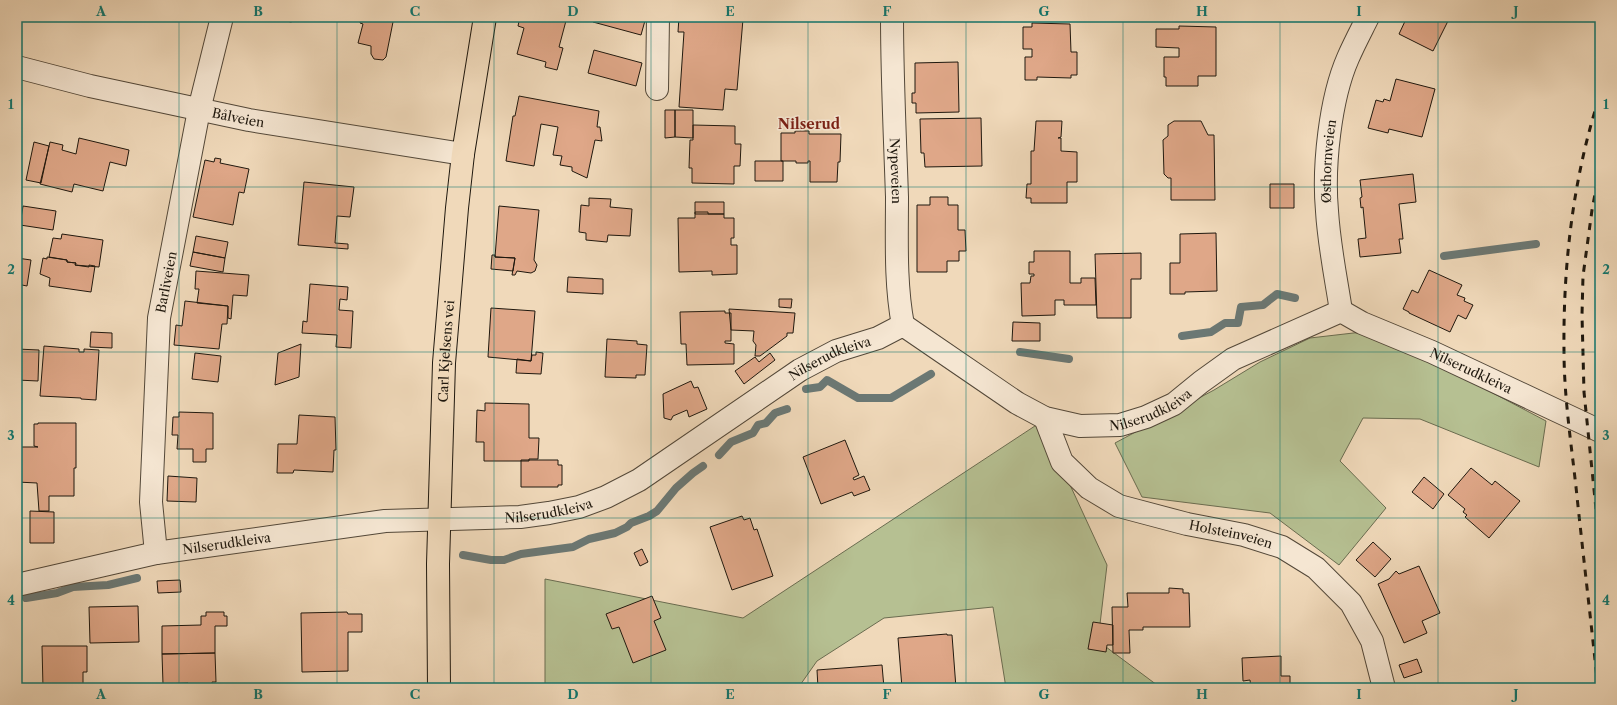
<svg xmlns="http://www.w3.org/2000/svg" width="1617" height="705" viewBox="0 0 1617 705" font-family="'Libre Caslon Text',serif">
	<rect width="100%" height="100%" fill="#f0d9ba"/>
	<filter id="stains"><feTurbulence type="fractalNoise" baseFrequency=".005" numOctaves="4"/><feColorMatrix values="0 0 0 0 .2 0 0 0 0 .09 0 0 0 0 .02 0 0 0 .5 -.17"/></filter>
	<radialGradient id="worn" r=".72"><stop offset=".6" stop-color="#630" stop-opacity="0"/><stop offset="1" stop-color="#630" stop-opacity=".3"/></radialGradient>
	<path fill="#b6c092" stroke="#6a6c50" d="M1362 332 1400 344 1546 421 1539 467 1420 419 1363 418 1340 461 1386 508 1339 565 1270 513 1142 497 1115 443 1214 390 1260 362 1310 338Z
		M1041 422 1107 565 1098 641 1161 688H1006L993 607 884 618 817 661 798 688H545V579L743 618Z"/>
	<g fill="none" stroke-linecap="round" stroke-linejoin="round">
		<path stroke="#6b7874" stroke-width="8" d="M1444 256 1536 244
			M1182 336 1211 332 1225 323H1238L1241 307 1263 305 1277 294 1295 298
			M1020 352 1069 359
			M806 389 820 387 827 380 858 398H891L931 374
			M719 455 731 442 753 433 758 425 766 423 775 413 787 409
			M463 555 491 560H504L521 554 573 547 589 539 615 533 627 527 631 523 649 516 657 511 676 488 693 473 703 466
			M26 598 57 593 73 587 108 585 137 578"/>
	</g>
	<path fill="#dfa788" stroke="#1f180e" d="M269 17H296L295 20 291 22Z
		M361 17H394L386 57 383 60 374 59 371 54V46L358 43 363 24 360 23Z
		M520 17H567L559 47 563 48 557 70 545 67 546 62 517 54 524 28 518 26Z
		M594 17H646L641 35 593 22Z
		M679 17H717L743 19 737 90 725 89 723 110 679 107 684 32H678Z
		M1407 17H1450L1433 51 1399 34Z
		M1032 23 1070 24 1071 52H1077V75H1071V78L1037 77V80H1025V57H1032V49H1023V27H1032Z
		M1179 26 1216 27V76H1198V86H1166V77H1164V57H1179V48L1156 47V29H1179Z
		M594 50 642 63 636 86 588 73Z
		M958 62 959 112 916 113V103H912V93H915V63Z
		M1396 79 1435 89 1422 137 1389 129 1388 133 1368 128 1376 100 1383 102 1384 99 1390 101Z
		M519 96 599 111 597 127H600L602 141 595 140 587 178 572 171V167L560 165 562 156 553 155 558 127 541 124 534 166 506 161 513 116H515Z
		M665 110H675V137L665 138Z
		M675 110H693V138L675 137Z
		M981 118 982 166 925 167 924 153H921L920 119Z
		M1036 121H1062L1061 137 1058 138H1061V151L1077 152V182H1067V203H1031V198H1026L1027 184H1031V151H1034Z
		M1174 121H1201L1208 135H1214L1215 200H1171V178H1168L1164 174 1163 140 1168 136V125Z
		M693 125 735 126V144H741L740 166H734V184L692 183V168H689L690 140H693Z
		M795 131H809V134H841L840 162H838L837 182H810V161H808V163H796V161H781V133H795Z
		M79 138 129 150 126 166 110 162 103 191 74 184 72 192 40 184 50 142 63 145 62 150 76 154Z
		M34 142 49 146 41 183 26 180Z
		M215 158 221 159 220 163 249 169 244 193 239 192 233 225 193 217 205 160 214 162Z
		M755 161H783V181H755Z
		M1413 174 1416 202 1399 204 1403 239H1399L1401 253 1360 257 1358 239 1366 238 1363 207 1361 208 1360 198 1362 197 1360 180Z
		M304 182 354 187 350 217 337 216 335 243 348 244V249L298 245Z
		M1270 184H1294V208H1270Z
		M930 197H948V205H958V230H965L966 251H959V261H947V272H917V205H930Z
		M589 198 611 199 610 207 632 209 630 236 608 235 607 242 586 240V233L579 232 581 205 589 206Z
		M695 202H724V214H695Z
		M23 206 56 211 53 230 20 225Z
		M499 206 539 210 534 260 537 265 535 271 531 273 517 271 515 275H512L515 258 495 257Z
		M695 212H708V214H724V218H734V238H731V245H737V274L712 275V271L679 272 678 218H695Z
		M1216 233 1217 291 1185 292V294H1170V263H1180V234Z
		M62 234 103 240 99 267 75 265 76 263 67 262V260L49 257 53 238 61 239Z
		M196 236 228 242 225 258 193 252Z
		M1034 251H1070V283H1081V278H1095L1096 305H1064V300H1055V315L1022 316 1021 283H1030L1031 276H1034V274H1029V262H1034Z
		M193 252 225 258 223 272 190 266Z
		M1141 253V279H1131V318H1097L1095 254Z
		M492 255H495V257L515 258 513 271 491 269Z
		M47 257 67 260V262L76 263 75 265 89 267V265L95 266 91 292 49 286 50 278 40 274 43 258 47 259Z
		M17 258 31 260 27 286 17 284Z
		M1429 270 1462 285 1457 295 1465 298 1464 301 1473 305 1466 319 1458 315 1450 332 1409 313V312L1403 309 1412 290 1418 293Z
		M196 271 249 275 247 296 233 295 231 319 228 318V306L197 303 199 289H195Z
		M568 277 603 279V294L567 292Z
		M310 284 348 287 347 300 340 299 339 310 353 311 351 348 336 347 337 335 302 333 303 321 307 322Z
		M779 299H792L791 308 779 307Z
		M185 301 228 306 227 324H222L219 349 174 345 176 325 182 326Z
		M491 308 535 311 531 361 488 357Z
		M729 309 795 313 793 333H787V336L760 356H755L756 345 753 341 754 331 731 330Z
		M725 311V313H731V341H725V343L734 344V364L687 365 686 344H681L680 312Z
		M1013 322 1040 323V341H1012Z
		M91 332 112 333V348L90 347Z
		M607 339 637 341V344L647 345 645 375H636V378L605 377Z
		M301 344 299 377 275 385 278 353Z
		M44 346 79 349V352H84V349L99 350 96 400 81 399V398L40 396Z
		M17 349 39 350 38 381 17 380Z
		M536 352 543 353 541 374 516 373 517 359 531 361 532 355H536Z
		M195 353 221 356 218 382 192 379Z
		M770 353 775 360 744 384 735 371 755 357 759 362Z
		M691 381 694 388 698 387 707 409 689 417 687 410 673 416 671 420 664 418 663 394Z
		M485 403 529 404V438H539L538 459H529V461H484V442H476L477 410 485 411Z
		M179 412 213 413V449H206V462H193V449H177L178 435H172L173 417H179Z
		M299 415 335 417 336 450H334L333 472 294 470 293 473H277L278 444H297Z
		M38 423H76V468H74V496H49V511H39L37 483 17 482V447H38L34 446V424H38Z
		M845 440 859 475 853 478 854 480 864 476 870 490 854 496 852 492 821 504 803 457Z
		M521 460H558V465H562V485H558V487H521Z
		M1471 468 1492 485 1495 481 1520 501 1489 538 1465 517 1467 515 1463 512 1465 509 1448 495Z
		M168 476 197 478 196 502 167 501Z
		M1424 477 1444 494 1433 509 1412 492Z
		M30 511 54 512V543H30Z
		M742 516 744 520 750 518 754 530 757 529 773 576 732 590 710 527Z
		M1373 542 1391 559 1375 577 1356 560Z
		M642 549 648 562 640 566 634 553Z
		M1419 566 1440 613 1422 621 1427 633 1404 643 1378 584 1389 579 1396 571 1399 574Z
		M180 580 181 592 158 593 157 581Z
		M1169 588 1183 589V593H1189L1190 627H1143V630H1129L1130 653H1113L1112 607H1128L1127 593H1169Z
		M652 596 661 618 654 621 666 650 633 663 619 627 612 629 606 614Z
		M138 606 139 642 90 643 89 607Z
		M206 612H224V616H227V626H215V653L162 654V626L201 625V616H206Z
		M347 612 348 614H362V632H348V671L302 672 301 613Z
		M1093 622 1113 625V645H1107L1106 652 1088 649Z
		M947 634V635H952L956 688H902L898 638Z
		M42 646H87V672H83V688H43Z
		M215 653 216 682H212V688H189L188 683 163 684 162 654Z
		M1281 656V676H1290V688H1251L1250 680 1243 681 1242 658Z
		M1417 659 1422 672 1404 678 1399 665Z
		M882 665 884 688H818L817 670Z"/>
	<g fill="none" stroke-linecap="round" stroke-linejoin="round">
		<defs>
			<g id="minor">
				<path id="s1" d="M892 17C892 77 895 137 897 197 897 239 895 283 903 325"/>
				<path id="s2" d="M17 67 90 86 249 120 463 154"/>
				<path d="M657 89 658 17"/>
				<path id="s3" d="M1341 311C1336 278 1329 245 1327 211 1323 167 1330 99 1348 58 1354 44 1361 31 1368 17"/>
				<path id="s4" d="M1045 418 1062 462 1089 488 1119 506 1187 524 1244 535 1282 547 1316 568 1351 603 1372 641 1384 688"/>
				<path id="s5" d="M156 553 151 502 159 318 199 110 222 17"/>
				<path id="s6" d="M17 585 156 553 385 521 520 517 549 513 579 507 606 497 639 480 800 370 836 351 878 338 903 325 1017 403 1045 418 1080 426 1120 425 1146 417 1174 404 1201 382 1233 359 1341 311 1362 323 1432 352 1600 431"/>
			</g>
			<g id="major">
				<path id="s7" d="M439 688 438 564 444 363 457 208 463 154 485 17"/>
			</g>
		</defs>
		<use href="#minor" stroke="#534839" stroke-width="24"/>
		<use href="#major" stroke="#1f180e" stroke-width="24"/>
		<use href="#minor" stroke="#f5e6d2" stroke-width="22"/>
		<use href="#major" stroke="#f0d9ba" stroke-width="22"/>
		<path stroke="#1f180e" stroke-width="3" stroke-dasharray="7 7" stroke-linecap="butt" d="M1600 168 1592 210 1583 276 1582 315 1584 392 1600 548
			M1598 688C1591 621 1583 554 1576 487 1571 442 1564 396 1564 351 1563 265 1573 177 1600 95"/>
	</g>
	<path fill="none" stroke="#0f766e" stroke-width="1" stroke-opacity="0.55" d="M179 17V688M337 17V688M494 17V688M651 17V688M808 17V688M966 17V688M1123 17V688M1280 17V688M1438 17V688M17 187H1600M17 352H1600M17 518H1600"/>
	<g text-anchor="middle" stroke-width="3" stroke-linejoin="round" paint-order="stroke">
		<g font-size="13" fill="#1f180e" stroke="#f5e6d2">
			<text dy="5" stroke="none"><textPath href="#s2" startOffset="227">Bålveien</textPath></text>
			<text dy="5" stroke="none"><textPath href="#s3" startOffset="151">Østhornveien</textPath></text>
			<text dy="5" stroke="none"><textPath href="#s1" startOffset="154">Nypeveien</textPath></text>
			<text dy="5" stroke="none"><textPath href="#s5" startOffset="272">Barliveien</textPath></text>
			<text dy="5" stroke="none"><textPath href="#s7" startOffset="337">Carl Kjelsens vei</textPath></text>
			<text dy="5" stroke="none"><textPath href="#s6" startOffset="862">Nilserudkleiva</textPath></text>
			<text dy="5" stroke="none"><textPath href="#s6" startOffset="1582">Nilserudkleiva</textPath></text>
			<text dy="5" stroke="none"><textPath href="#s6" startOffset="1222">Nilserudkleiva</textPath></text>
			<text dy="5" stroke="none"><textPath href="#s6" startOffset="538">Nilserudkleiva</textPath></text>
			<text dy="5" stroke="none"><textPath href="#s4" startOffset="235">Holsteinveien</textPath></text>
			<text dy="5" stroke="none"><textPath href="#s6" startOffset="214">Nilserudkleiva</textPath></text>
		</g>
		<g font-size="14" font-weight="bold" fill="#7a1f14" stroke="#f5e6d2">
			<text x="809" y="129">Nilserud</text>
		</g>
	</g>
	<rect width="1617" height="705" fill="none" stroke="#f0d9ba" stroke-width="44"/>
	<rect x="22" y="22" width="1573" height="661" fill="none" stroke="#0f766e" stroke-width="1.5"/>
	<g font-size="13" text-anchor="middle" font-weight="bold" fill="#0f766e">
		<text x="101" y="16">A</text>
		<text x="258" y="16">B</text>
		<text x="415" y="16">C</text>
		<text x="573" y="16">D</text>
		<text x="730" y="16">E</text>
		<text x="887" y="16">F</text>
		<text x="1044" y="16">G</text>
		<text x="1202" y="16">H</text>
		<text x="1359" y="16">I</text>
		<text x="1516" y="16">J</text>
		<text x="11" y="109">1</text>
		<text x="1606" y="109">1</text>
		<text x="11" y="274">2</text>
		<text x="1606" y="274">2</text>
		<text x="11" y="440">3</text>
		<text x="1606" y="440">3</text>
		<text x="11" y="605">4</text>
		<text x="1606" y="605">4</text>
		<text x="101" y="699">A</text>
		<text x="258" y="699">B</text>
		<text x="415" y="699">C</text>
		<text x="573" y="699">D</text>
		<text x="730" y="699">E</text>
		<text x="887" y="699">F</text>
		<text x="1044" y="699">G</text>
		<text x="1202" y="699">H</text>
		<text x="1359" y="699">I</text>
		<text x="1516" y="699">J</text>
	</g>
	<rect width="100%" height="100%" filter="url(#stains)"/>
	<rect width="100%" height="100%" fill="url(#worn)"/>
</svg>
